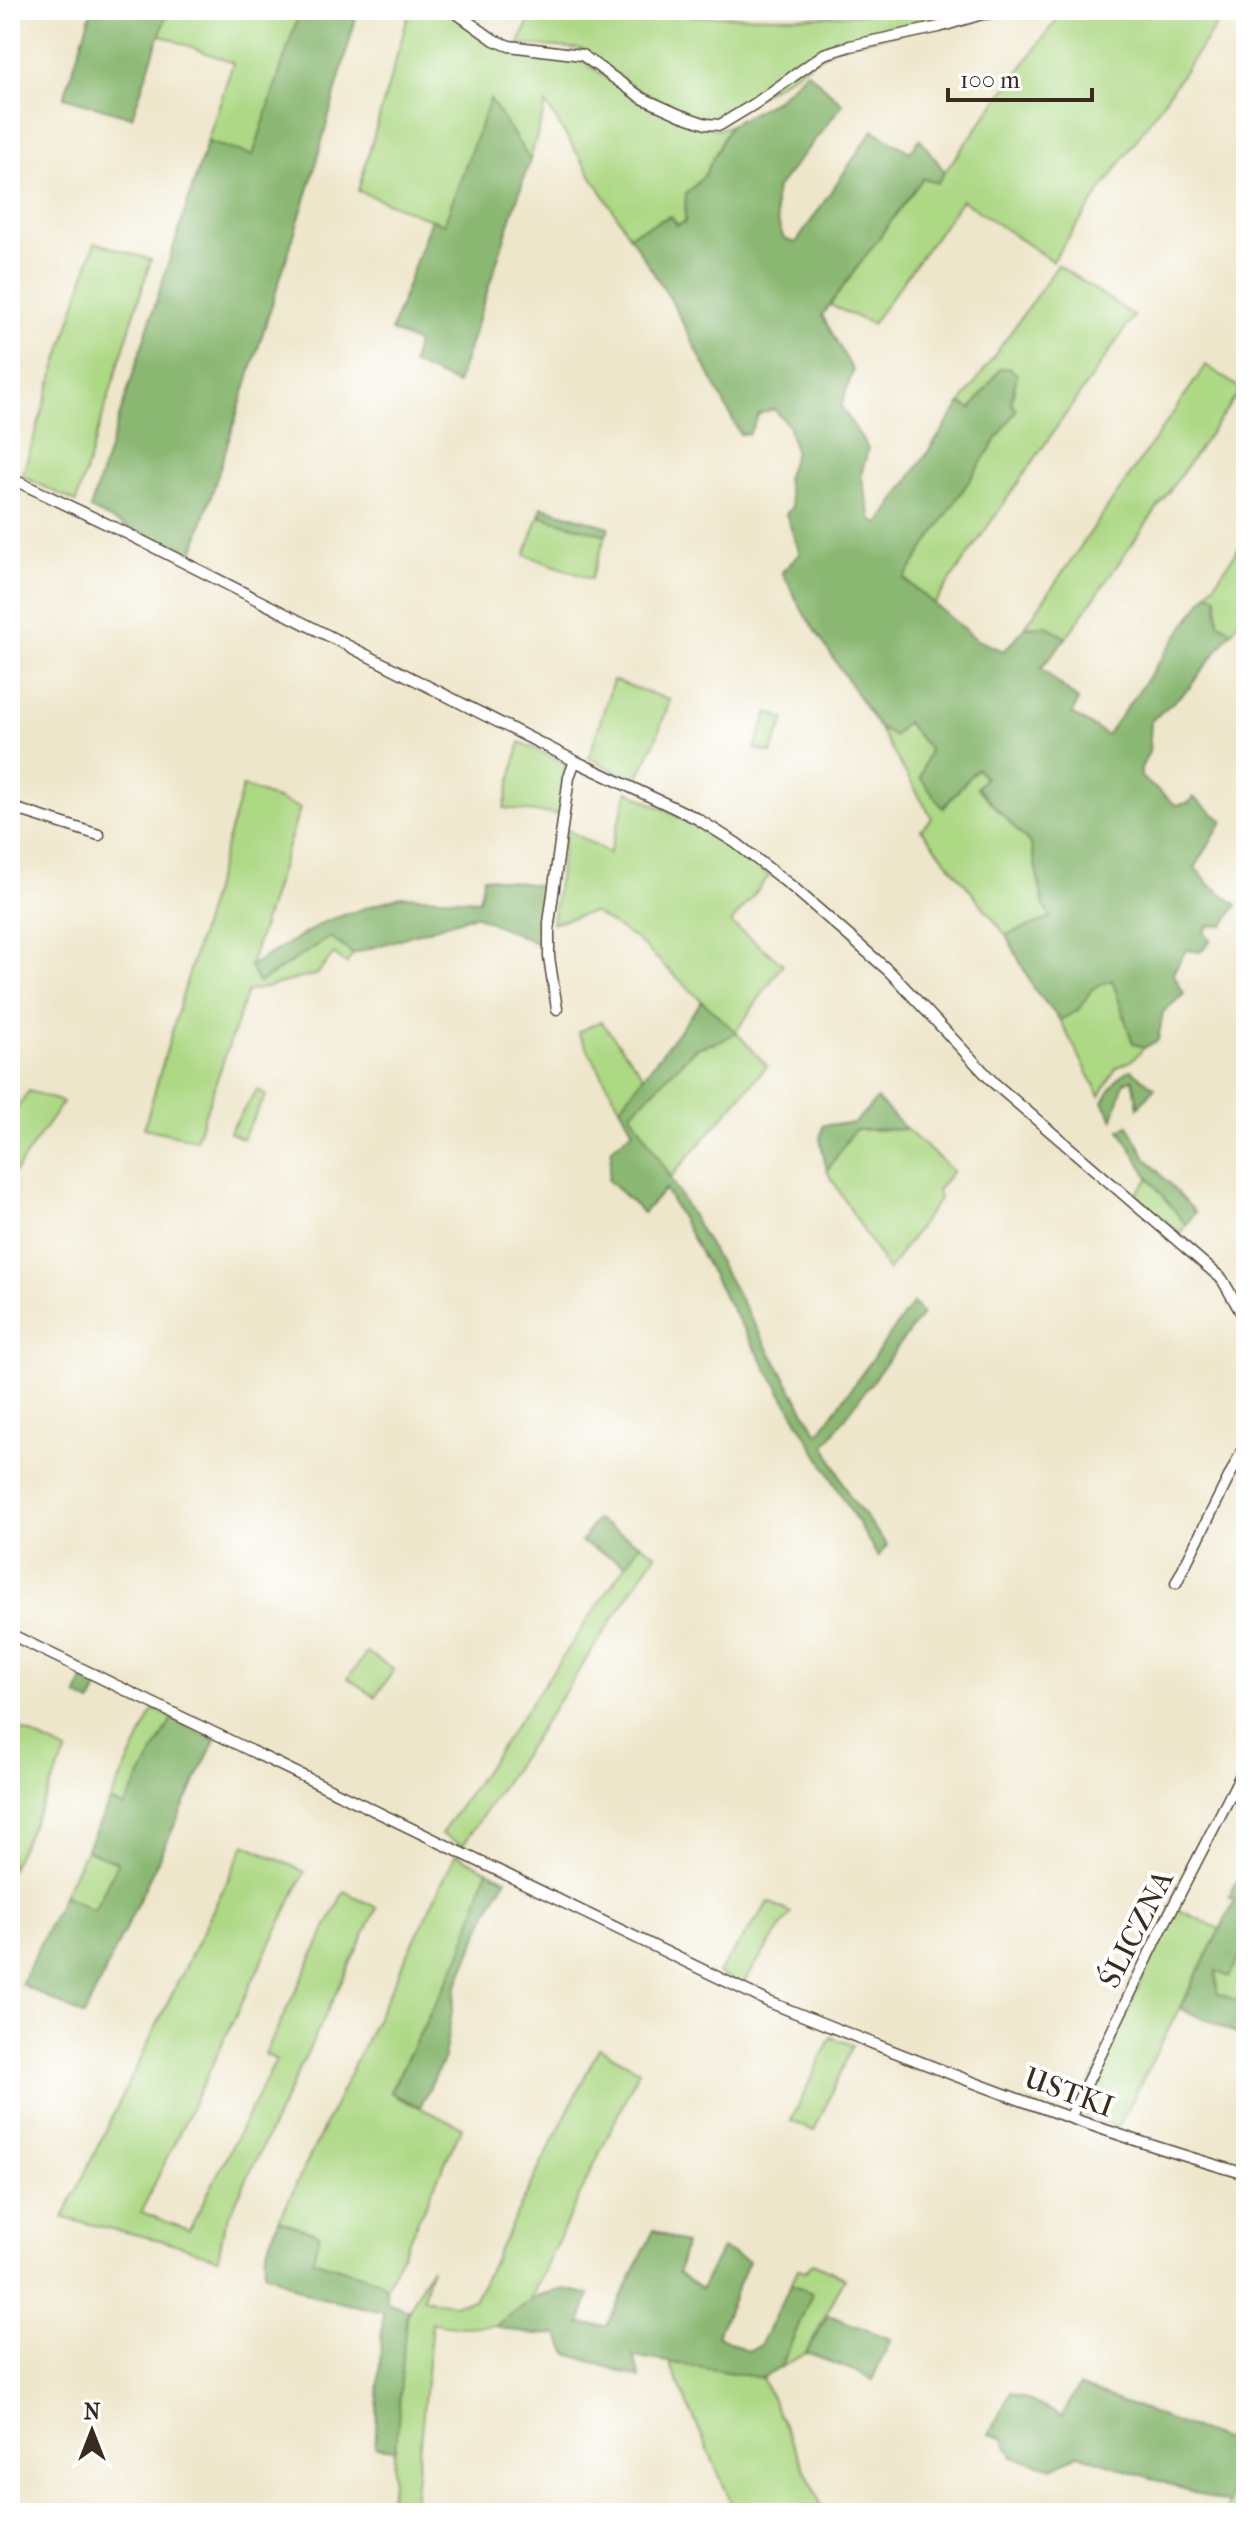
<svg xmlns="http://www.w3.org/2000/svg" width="1256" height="2523" viewBox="0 0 1256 2523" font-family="'IM FELL French Canon',serif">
	<rect width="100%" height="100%" fill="#fff"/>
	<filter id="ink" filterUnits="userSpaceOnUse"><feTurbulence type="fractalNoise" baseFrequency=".0125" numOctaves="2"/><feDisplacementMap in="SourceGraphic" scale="16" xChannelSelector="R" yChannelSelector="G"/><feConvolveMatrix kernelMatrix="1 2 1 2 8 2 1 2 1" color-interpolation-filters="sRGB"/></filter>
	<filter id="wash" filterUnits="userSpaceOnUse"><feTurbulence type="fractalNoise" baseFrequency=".006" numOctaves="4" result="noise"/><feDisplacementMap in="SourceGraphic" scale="32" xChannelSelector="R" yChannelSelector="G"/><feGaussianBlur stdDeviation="1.8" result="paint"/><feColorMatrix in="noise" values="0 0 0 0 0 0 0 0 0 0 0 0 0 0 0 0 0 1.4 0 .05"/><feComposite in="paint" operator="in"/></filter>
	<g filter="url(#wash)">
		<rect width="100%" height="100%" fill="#eee6ca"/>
		<path fill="#add884" stroke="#748151" stroke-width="2" d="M168 10H300L253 156 207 142 233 63 160 35Z
			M410 10H445L492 44 578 57 638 100 717 130 730 125 704 176 686 194 685 222 677 225 670 216 629 235 546 104 530 160 490 100 444 225 358 191Z
			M533 10H678L693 16 813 17 925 10H986L947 22 836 47 724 118 711 121 686 114 645 95 582 49 519 44Z
			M1227 10 1052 261 962 200 872 324 830 305 923 177 937 182 1063 11Z
			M95 242 151 260 76 502 22 476Z
			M1058 265 1134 316 934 604 904 578 1016 410 1011 402 1017 375 1000 370 971 409 961 403Z
			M1206 365 1241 389 1066 638 1047 626 1025 627Z
			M539 516 606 535 591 579 525 555Z
			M1246 538V611L1232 631 1218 622 1217 596 1208 593Z
			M613 680 670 700 655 742 636 781 589 758Z
			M768 712 785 719 771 753 755 749Z
			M906 721 930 749 920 778 944 808 976 768 985 778 977 788 1031 845 1044 906 1051 918 1006 935 921 829 932 818 879 728 894 736Z
			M520 742 566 764 558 815 504 808Z
			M243 786 300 808 250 966 259 983 330 937 353 954 346 964 334 954 317 974 247 992 196 1140 144 1128Z
			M628 791 698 827 769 876 731 923 783 964 736 1032 767 1066 671 1177 631 1113 696 1048 721 1041 735 1032 637 940 593 912 552 923 566 829 609 853Z
			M1112 979 1133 1042 1144 1048 1131 1061 1116 1068 1100 1096 1060 1020 1078 1010 1091 989Z
			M601 1021 644 1076 620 1107 578 1032Z
			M257 1090 266 1095 242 1139 229 1132Z
			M29 1091 63 1102 10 1179V1117Z
			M906 1129 953 1171 937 1190 939 1199 888 1271 827 1171 854 1130Z
			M1149 1178 1186 1225 1180 1233 1135 1195Z
			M640 1544 656 1554 463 1845 441 1834Z
			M367 1652 394 1670 375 1697 348 1678Z
			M154 1709 172 1719 124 1808 110 1801Z
			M10 1724 67 1752 10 1871Z
			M245 1844 305 1872 141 2212 189 2230 276 2060 265 2054 344 1891 377 1908 224 2226 218 2259 169 2242 63 2218Z
			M86 1850 118 1862 94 1911 63 1895Z
			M456 1854 487 1870 462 1952 390 2091 398 2098 462 2127 386 2288 380 2281 312 2260 318 2234 279 2220Z
			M769 1902 791 1913 742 1984 718 1973Z
			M1177 1909 1220 1929 1118 2127 1085 2116 1080 2104Z
			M1236 1962 1246 1964V2004L1217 1993 1216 1970 1229 1976Z
			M831 2037 853 2045 814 2131 791 2121Z
			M599 2048 639 2070 529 2302 496 2325 463 2327 432 2323 413 2513H389L406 2316 431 2267 423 2299 452 2304 474 2300Z
			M813 2263 845 2278 806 2353 781 2367 812 2293 791 2284 798 2269 806 2271Z
			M668 2360 762 2378 825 2513H736Z
			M1246 2450V2513H1225Z"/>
		<path fill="#8ab872" stroke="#627148" stroke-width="2" d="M92 10H168L132 117 64 97Z
			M300 10H358L312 178 191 559 90 509 207 142 253 155Z
			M807 71 843 104 776 189C773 206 777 223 784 239L796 243 873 130 910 152 920 139 945 172 937 183 923 178 822 315 853 371 841 406 868 449 861 475 872 521 879 524 961 403 971 409 1000 369 1010 368 1017 375 1011 402 1016 410 904 579 977 640 1004 651 1025 627 1047 626 1066 638 1041 668 1078 700 1072 714 1107 735 1208 593 1217 596 1218 622 1232 631 1189 688 1151 721 1149 752 1141 768V777L1176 805 1189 803 1193 797 1223 821 1195 868 1209 884 1237 905 1224 925 1208 926 1204 933 1211 940 1200 952 1186 950 1173 973 1184 994 1163 1012 1158 1040 1144 1048 1133 1043 1112 980 1092 989 1078 1010 1060 1020 1034 989 1006 935 1051 918 1044 906 1031 845 977 787 985 778 977 768 943 808 920 778 929 749 906 722 894 736 879 728 802 610 782 572 800 554 786 514 792 507 786 479 795 452 788 425 774 409 759 414 749 434H740L671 300 629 235 671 216 677 225 685 222 686 194 704 176 730 125 776 100Z
			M490 99 530 160 457 384 412 364 417 343 391 331 431 219 444 224Z
			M542 507 609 527 606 535 539 516Z
			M484 877 550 887 543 946 475 915 353 954 330 937 258 983 250 966 326 921 401 896 479 900Z
			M702 1001 736 1032 721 1041 696 1048 631 1113C696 1219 755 1328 818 1434L913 1303 922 1314 825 1445 850 1497 887 1545 878 1557 723 1294 665 1189 643 1213 608 1180 612 1148 633 1131 620 1107Z
			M1131 1070 1155 1088 1138 1107 1133 1079 1124 1082 1113 1119 1103 1102C1110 1091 1117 1073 1131 1070Z
			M877 1099 906 1129 854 1130 827 1171 820 1139 823 1125 854 1123Z
			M1128 1125 1146 1158 1195 1212 1186 1225 1149 1178 1120 1130Z
			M596 1520 640 1544 626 1565 581 1542Z
			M84 1676 101 1683 91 1703 77 1695Z
			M172 1719 215 1740 84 2016 21 1984 63 1895 94 1911 118 1862 86 1850 110 1801 124 1807Z
			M1246 1864V1942L1229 1977 1216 1971 1217 1993 1246 2004V2038L1180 2008 1235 1900 1229 1897Z
			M487 1870 506 1879 489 1909 456 1988 444 2058 420 2107 390 2092 462 1952Z
			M279 2220 319 2234 313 2260 380 2281 386 2288 387 2302 409 2310 406 2316 396 2449 375 2447 383 2312 309 2295 264 2272 266 2252Z
			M654 2230 685 2244 678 2272 701 2289 722 2249 749 2261 717 2335 747 2351 760 2346 791 2284 812 2293 781 2367 762 2378 633 2356 640 2378 568 2354 558 2334C536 2335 517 2334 496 2325L539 2295 565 2289 590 2295 580 2324 607 2326Z
			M828 2315 891 2339 872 2380 863 2374 806 2353Z
			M1079 2386 1246 2448 1228 2504 1079 2454 1053 2468 1013 2457 1004 2439 989 2434 1011 2392 1062 2416Z"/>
	</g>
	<g filter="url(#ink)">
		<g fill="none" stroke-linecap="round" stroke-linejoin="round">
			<defs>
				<path id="minor" d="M452 10 494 40 509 46 582 55 642 98 680 115 706 124 720 125 756 103 824 54 850 46 939 27 982 14 1032 10
					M10 478 128 534 575 761 696 818 736 843 795 889 890 972 994 1083 1222 1279 1246 1321
					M10 807 99 835
					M557 1009 549 957V923L569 777 575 761
					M1176 1583 1246 1443
					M10 1634 769 2002C926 2065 1083 2128 1246 2174
					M1071 2116 1157 1938 1246 1765"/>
			</defs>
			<use href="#minor" stroke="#564638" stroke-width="13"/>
			<use href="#minor" stroke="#fff" stroke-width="10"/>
		</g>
	</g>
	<g text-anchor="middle" stroke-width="8" stroke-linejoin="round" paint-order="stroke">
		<g font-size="30" fill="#3b2a1e" stroke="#fff">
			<text transform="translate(1136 1929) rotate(-63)" y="10">ŚLICZNA</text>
			<text transform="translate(1069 2092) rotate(20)" y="10">USTKI</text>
		</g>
	</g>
	<rect width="1256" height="2523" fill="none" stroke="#fff" stroke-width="40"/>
	<g transform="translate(92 2431)" stroke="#ffffff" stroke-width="6" paint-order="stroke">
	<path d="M0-6L14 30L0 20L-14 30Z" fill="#3b2a1e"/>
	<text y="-12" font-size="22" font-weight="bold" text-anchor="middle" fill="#3b2a1e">N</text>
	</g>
	<path d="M948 88v12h144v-12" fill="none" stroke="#3b2a1e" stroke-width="4"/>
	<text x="960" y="88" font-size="24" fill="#3b2a1e" stroke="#ffffff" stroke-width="6" paint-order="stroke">100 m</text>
</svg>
